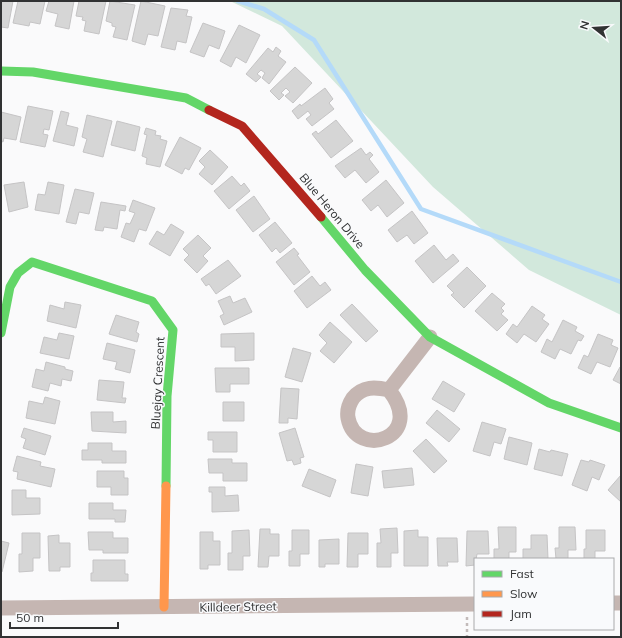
<svg xmlns="http://www.w3.org/2000/svg" width="622" height="638" viewBox="0 0 622 638" font-family="Mulish,sans-serif">
	<rect width="100%" height="100%" fill="#fafafb"/>
	<path fill="#d2e8dc" d="M230 1H621V315L529 270 433 187 282 26Z"/>
	<g fill="none" stroke-linecap="round" stroke-linejoin="round">
		<path stroke="#b4daf9" stroke-width="4.5" d="M238 1 264 9 314 40 421 209 621 282"/>
	</g>
	<path fill="#d6d6d6" stroke="#c5c4c5" d="M1 1H13L8 28 1 27Z
		M18 1H45L40 24 30 22 29 26 13 23Z
		M49 1H74L69 29 55 26 58 14 46 11Z
		M79 1H106L99 34 84 31 86 21 82 20 83 17 76 16Z
		M110 1 135 5 127 40 113 37 116 27 112 26V23L106 21Z
		M141 1 165 6 158 36 148 34 145 45 132 41Z
		M171 8 188 10 186 16 192 17 186 43 177 41 175 50 161 47Z
		M203 23 225 31 219 49 209 45 204 57 190 52Z
		M239 25 260 35 246 63 236 57 231 67 220 61Z
		M276 47 281 51 278 56 286 62 269 84 262 78 265 73 261 70 257 74 261 77 256 82 246 74 268 48 273 52Z
		M295 67 312 83 293 103 285 96 290 92 286 88 281 93 284 95 279 100 270 91Z
		M325 88 333 99 329 103 334 109 312 126 306 119 311 115 308 111 298 119 292 111 300 104 301 106Z
		M28 106 53 111 49 130 44 129 43 134 48 135 45 147 20 142Z
		M61 111 69 113 66 125 78 128 74 146 53 141Z
		M1 112 21 117 16 140 4 138 3 142 1 141Z
		M87 115 112 121 103 157 83 152 87 139 82 137Z
		M336 120 353 141 331 158 312 134 316 131 318 134Z
		M117 121 140 127 135 151 111 145Z
		M146 128 156 131 155 135 161 136 160 139 167 141 160 167 146 164 147 158 142 156 147 135 144 134Z
		M180 137 201 148 189 170 185 168 182 174 165 165Z
		M361 148 366 155 370 152 373 155 369 159 379 172 366 183 355 170 345 178 335 166Z
		M210 150 228 167 212 185 199 174 205 167 199 161Z
		M232 176 241 186 244 183 250 191 229 209 214 191Z
		M386 180 404 203 387 217 378 205 371 211 362 200Z
		M24 182 28 207 9 212 4 185Z
		M48 182 64 185 59 214 35 210 38 194 45 195Z
		M75 189 94 193 89 214 79 212 76 224 66 222Z
		M254 196 270 219 253 232 236 210Z
		M133 200 155 208 146 231 139 229 134 242 121 237 126 223 130 224 135 213 129 211Z
		M101 202 126 206 125 211 120 210 117 229 104 227 103 231 95 230Z
		M412 211 428 233 414 244 407 235 397 242 388 230Z
		M275 222 292 243 280 253 276 248 272 252 259 235Z
		M171 224 184 232 170 256 149 244 157 231 164 235Z
		M198 235 211 248 203 256 208 261 197 273 184 260 189 255 183 249Z
		M434 245 446 260 453 254 459 261 433 283 415 261Z
		M294 248 299 254 297 255 310 272 294 285 276 262Z
		M228 260 241 276 216 294 209 284 206 286 201 279Z
		M467 267 486 286 464 308 451 295 454 293 447 286Z
		M312 276 320 286 325 282 331 290 307 308 294 291Z
		M492 293 505 304 501 308 504 311 501 314 508 320 497 331 475 311Z
		M230 296 233 303 245 298 252 312 224 325 220 316 224 314 218 301Z
		M65 302 81 305 76 328 47 321 50 305 64 309Z
		M352 304 378 331 366 342 340 315Z
		M532 306 545 315 542 319 549 324 536 342 524 334 517 343 506 334 513 324 517 327Z
		M116 315 139 322 136 332 139 334 137 342 109 334Z
		M563 320 577 327 575 331 584 336 581 341 578 340 571 354 560 349 555 359 541 352 547 339 552 342Z
		M330 322 352 342 334 363 320 351 327 343 319 335Z
		M59 333 74 336 69 359 40 353 44 337 57 340Z
		M254 333V360L235 361V347H221V334Z
		M598 334 613 340 611 345 618 348 610 367 597 362 591 374 578 368 584 355 588 357Z
		M107 343 135 350 130 373 115 369 117 362 103 359Z
		M293 348 311 353 302 382 285 377Z
		M46 362 65 367V369L73 371 71 381 62 379 61 386 50 383 48 391 32 387 36 369 44 371Z
		M620 367 621 368V384L613 380Z
		M215 368H249V384H230V392H216Z
		M99 380 124 382 122 398H126L125 403 97 400Z
		M443 381 465 394 454 412 432 399Z
		M281 388 299 389 297 419 288 418V423H279Z
		M45 397 60 401 55 424 26 418 29 401 43 404Z
		M223 402H244V421H223Z
		M437 410 460 429 449 442 426 423Z
		M91 412H113V422L126 421V433L92 431Z
		M482 422 506 429 501 444 494 442 490 456 473 451Z
		M24 428 51 436 45 455 23 448 26 439 21 437Z
		M295 428 304 457 300 458 301 463 294 465 292 460 287 461 279 433Z
		M208 432H237V452H213V440H208Z
		M509 437 532 443 527 465 504 459Z
		M426 439 447 461 434 473 413 451Z
		M88 443H112V451H126V463H102V460H82V450H88Z
		M539 449 550 452 551 450 568 454 562 476 534 469Z
		M17 456 41 462 40 466 55 469 51 487 17 479 18 472 13 471Z
		M208 459H232V463H247V481H223V473H209Z
		M581 460 589 462 590 460 605 465 599 480 592 477 587 491 572 485Z
		M356 464 373 467 368 496 351 493Z
		M412 468 414 485 384 488 382 471Z
		M309 469 336 480 330 497 302 486Z
		M97 471H124V478H128V495H111V487H97Z
		M621 475V502L608 490Z
		M209 487H225V496L238 495 239 511 212 512V492H209Z
		M12 490H26V498H40V514L12 515Z
		M89 503H113V510H126L125 522H115V519H89Z
		M498 527H516V552H509V559H494V549H499Z
		M559 527H575L576 550H568V559H556L555 548H559Z
		M397 528 398 553H391V567H377V543H381L380 529Z
		M260 529H270V534H279V556H269L268 567H258Z
		M249 530 250 556H243V570H228V553H232V531Z
		M292 530H309V554H300V566H289V551H292Z
		M418 530V537H428V566H404V531Z
		M586 530H605V551H595V559H584V549H586Z
		M467 531H488L489 554H477L475 565 466 566Z
		M88 532H113V538H128V553H103V550H89Z
		M200 532H213V541H220V565H208V569H200Z
		M22 533H40V558H33V571L19 572V554H22Z
		M348 533H368V554H358V567H347Z
		M59 535V543H70V567H60V571H49L48 536Z
		M531 535H547L548 559H523V549H531Z
		M437 538H457L458 562H447L448 566H438Z
		M339 539V564H325V567H319V540Z
		M1 541 9 543 2 572 1 571Z
		M93 560H125V574H128V581H91V573H93Z"/>
	<g fill="none" stroke-linecap="round" stroke-linejoin="round">
		<path stroke="#c3bbba" stroke-width="2.5" stroke-dasharray="3 3" stroke-linecap="butt" d="M467 617V637"/>
		<path stroke="#c5b6b2" stroke-width="15" d="M389 390C427 438 356 460 348 418 347 412 349 404 353 398 363 386 375 387 389 390L430 337
			M613 603H621
			M1 608 475 604"/>
		<path stroke="#63d668" stroke-width="9" d="M1 71 33 72 186 98 209 110
			M321 217 365 270 430 337 549 403 621 428
			M1 333 10 287 18 273 32 262 152 301 173 330 167 396 166 486"/>
		<path stroke="#ff974d" stroke-width="9" d="M164 607 166 486"/>
		<path stroke="#b3261e" stroke-width="9" d="M209 110 242 126 321 217"/>
	</g>
	<g text-anchor="middle" stroke-width="3" stroke-linejoin="round" paint-order="stroke">
		<g font-size="12" fill="#313233" stroke="#f9fafc">
			<text transform="translate(332 211) rotate(50)" y="4">Blue Heron Drive</text>
			<text transform="translate(158 383) rotate(-87)" y="4">Bluejay Crescent</text>
			<text transform="translate(238 607) rotate(-1)" y="4">Killdeer Street</text>
		</g>
	</g>
	<rect width="622" height="638" fill="none" stroke="#313233" stroke-width="4"/>
	<rect x="474" y="558" width="140" height="72" fill="#f9fafc" stroke="#a9aaac"/>
	<rect x="482" y="571" width="20" height="6" fill="#63d668" stroke="#a9aaac"/>
	<text x="510" y="578" font-size="12" fill="#313233">Fast</text>
	<rect x="482" y="591" width="20" height="6" fill="#ff974d" stroke="#a9aaac"/>
	<text x="510" y="598" font-size="12" fill="#313233">Slow</text>
	<rect x="482" y="611" width="20" height="6" fill="#b3261e" stroke="#a9aaac"/>
	<text x="510" y="618" font-size="12" fill="#313233">Jam</text>
	<g transform="translate(594 28) rotate(287)" stroke="#f9fafc" stroke-width="3" paint-order="stroke">
	<path d="M0-3L7 15L0 10L-7 15Z" fill="#313233"/>
	<text y="-6" font-size="11" font-weight="bold" text-anchor="middle" fill="#313233">N</text>
	</g>
	<path d="M10 622v6h108v-6" fill="none" stroke="#313233" stroke-width="2"/>
	<text x="16" y="622" font-size="12" fill="#313233" stroke="#f9fafc" stroke-width="3" paint-order="stroke">50 m</text>
</svg>
